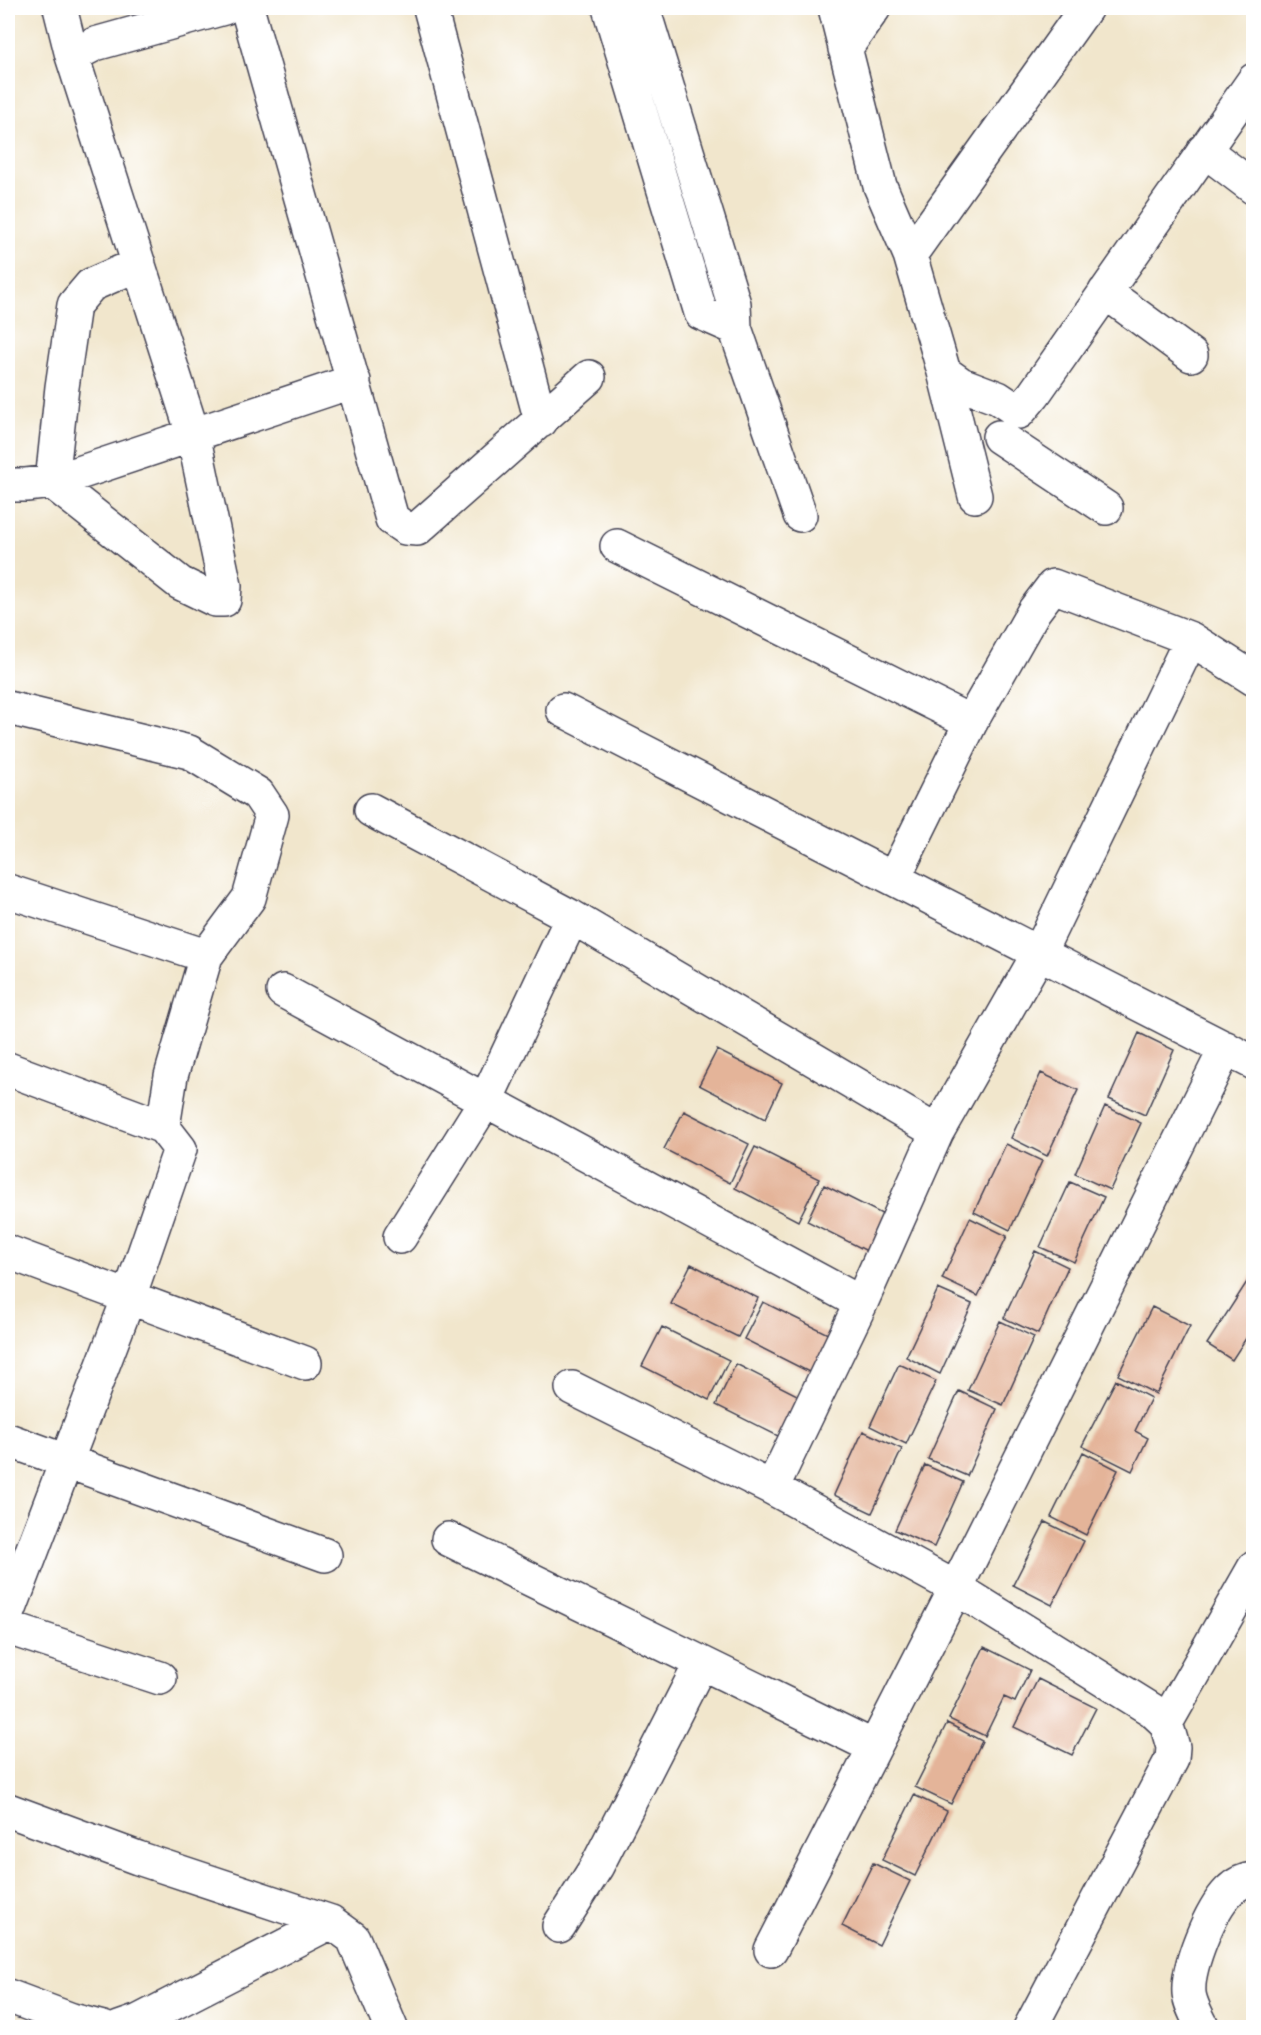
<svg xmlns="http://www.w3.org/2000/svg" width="1261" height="2035" viewBox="0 0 1261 2035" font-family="'Balsamiq Sans',sans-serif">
	<rect width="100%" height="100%" fill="#fff"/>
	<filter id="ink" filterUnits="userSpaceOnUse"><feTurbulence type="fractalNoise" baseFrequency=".0167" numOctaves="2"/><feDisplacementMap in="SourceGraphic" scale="12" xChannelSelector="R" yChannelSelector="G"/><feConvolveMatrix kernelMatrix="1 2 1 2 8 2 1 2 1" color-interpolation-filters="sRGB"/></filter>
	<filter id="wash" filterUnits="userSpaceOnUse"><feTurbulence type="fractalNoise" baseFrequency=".008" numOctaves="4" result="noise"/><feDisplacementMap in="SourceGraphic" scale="24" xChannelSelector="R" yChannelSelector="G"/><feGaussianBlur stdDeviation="1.35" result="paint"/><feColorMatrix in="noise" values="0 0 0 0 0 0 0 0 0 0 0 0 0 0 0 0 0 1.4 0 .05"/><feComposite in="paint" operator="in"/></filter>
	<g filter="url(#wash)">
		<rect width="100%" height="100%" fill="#f1e6cc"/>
		<g id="blocks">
			<path fill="#e4b499" d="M1139 1033 1174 1050 1145 1115 1109 1099Z
				M717 1050 782 1083 765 1119 699 1085Z
				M1041 1073 1078 1090 1047 1156 1011 1138Z
				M1105 1106 1141 1123 1110 1190 1075 1174Z
				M684 1111 749 1144 730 1183 664 1149Z
				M1006 1144 1042 1161 1010 1230 974 1212Z
				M755 1147 819 1179 798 1221 735 1188Z
				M1070 1182 1104 1197 1074 1262 1040 1247Z
				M824 1185 892 1219 873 1254 807 1221Z
				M970 1218 1007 1236 978 1296 942 1279Z
				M1035 1251 1068 1267 1038 1334 1004 1318Z
				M691 1264 758 1298 738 1337 671 1304Z
				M1254 1271V1326L1232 1360 1207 1344Z
				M938 1289 972 1304 940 1374 906 1357Z
				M763 1302 832 1336 813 1374 744 1339Z
				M1152 1307 1190 1326 1156 1394 1118 1375Z
				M1000 1321 1034 1337 1003 1405 968 1390Z
				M662 1327 729 1360 709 1400 642 1366Z
				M736 1364 803 1398 782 1438 716 1405Z
				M899 1364 936 1381 906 1444 870 1426Z
				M1116 1380 1151 1398 1135 1431 1148 1438 1132 1471 1082 1446Z
				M959 1391 997 1409 967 1476 928 1459Z
				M863 1431 902 1449 872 1513 834 1495Z
				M1083 1452 1118 1470 1086 1535 1051 1517Z
				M925 1465 963 1482 934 1547 895 1530Z
				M1045 1522 1084 1541 1052 1605 1013 1585Z
				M984 1647 1030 1670 1015 1702 1004 1697 985 1736 949 1719Z
				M1038 1679 1096 1708 1072 1755 1014 1727Z
				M947 1723 982 1741 951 1804 915 1787Z
				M914 1795 947 1811 915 1876 882 1860Z
				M873 1863 910 1881 879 1945 842 1926Z"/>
		</g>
	</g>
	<g filter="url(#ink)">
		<use href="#blocks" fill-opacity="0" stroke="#413f51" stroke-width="1.5"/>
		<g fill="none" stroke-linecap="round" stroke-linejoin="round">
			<defs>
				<path id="street" d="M60 8 72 56 95 44 224 8
					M247 8 392 519 405 528 417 529 589 377
					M430 8 541 421
					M609 8 701 313 735 328
					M643 8 734 304 735 328 800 515
					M835 8 880 186 910 255 944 372 961 384 998 398 1019 412 1034 394 1254 80
					M845 49 874 8
					M72 56 193 434 225 586 224 600H215L180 583 52 482 62 387 74 305 91 285 139 264
					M1204 150 1254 188
					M910 255 1086 8
					M1105 292 1191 355
					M944 372 975 496
					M999 437 1106 508
					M8 485H26L52 482 354 381
					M617 546 971 722
					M8 708 189 752 258 794 272 815 249 898 206 956 171 1076 163 1127
					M563 710 1254 1063
					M371 810 572 917
					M894 878 971 722 1034 611 1053 586 1191 639 1254 679
					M8 891 206 956
					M283 991 861 1303
					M8 1069 163 1127 180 1149 129 1297 8 1614
					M937 1132 1039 953 1191 639
					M400 1237 486 1100 572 917 937 1132 861 1303 772 1488 956 1588 1152 1710 1166 1723 1173 1747 1172 1759 1030 2028
					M8 1252 305 1363
					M572 1388 772 1488
					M8 1440 325 1555
					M448 1539 874 1747
					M8 1628 160 1678
					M1166 1723 1254 1568
					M8 1810 138 1858 331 1922 353 1938 391 2028
					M559 1926 597 1866 701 1663
					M771 1950 956 1588 1226 1048
					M8 1996 72 2020 103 2028
					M119 2028 139 2021 331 1922
					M1203 2028C1198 2018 1190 2004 1189 1993 1187 1967 1210 1910 1229 1891 1236 1884 1244 1880 1254 1879"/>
			</defs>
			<use href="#street" stroke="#413f51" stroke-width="36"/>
			<use href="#street" stroke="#fff" stroke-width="33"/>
		</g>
	</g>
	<rect width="1261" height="2035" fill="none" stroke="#fff" stroke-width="30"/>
</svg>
